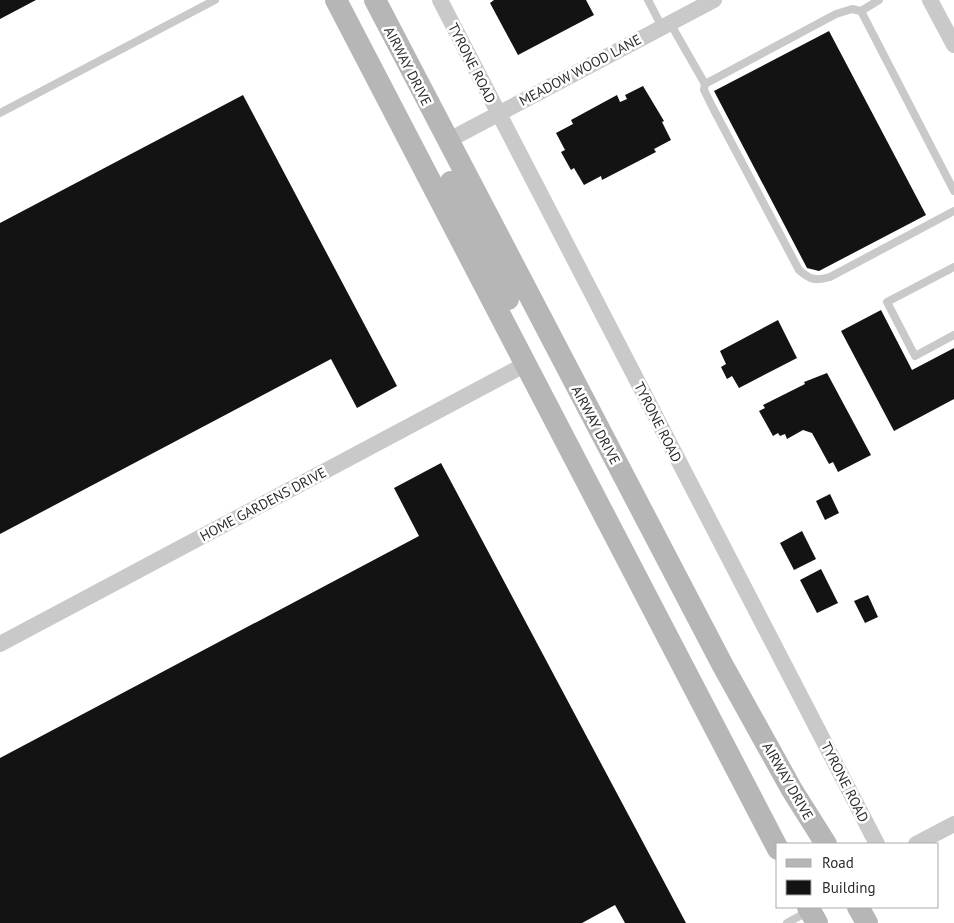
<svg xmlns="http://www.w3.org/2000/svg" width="954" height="923" viewBox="0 0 954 923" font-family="'PT Sans',sans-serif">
	<rect width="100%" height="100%" fill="#fff"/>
	<path fill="#131313" d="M0 0H36L0 19Z
		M494 0H586L594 15 518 55 490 3Z
		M829 31 926 215 819 271 807 268 714 91Z
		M643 86 664 121 662 122 671 140 654 149 656 152 602 180 601 176 584 185 574 168 571 170 561 152 565 150 556 133 573 124 571 120 617 95 620 102 627 99 625 95Z
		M243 95 397 386 357 408 331 359 0 534V223Z
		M881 310 912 370 954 348V399L894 431 841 331Z
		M778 320 797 358 739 388 732 376 727 379 721 367 726 364 720 351Z
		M827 373 871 455 838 472 833 462 829 464 812 433 803 430 787 439 785 434 780 436 778 433 773 436 759 411 765 408 763 405 805 384 804 382Z
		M441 463 686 923H625L615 905 582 923H0V758L419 536 394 488Z
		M830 494 839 513 825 520 816 501Z
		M802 531 816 559 794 570 780 543Z
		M821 569 838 603 817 613 800 580Z
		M868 595 878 617 865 623 854 601Z"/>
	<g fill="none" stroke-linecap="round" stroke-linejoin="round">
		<path stroke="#c9c9c9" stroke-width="8" d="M648 0 662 27
			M879 0 861 11 954 191
			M670 23 705 84 836 14 852 9 861 11
			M705 84 704 90 714 110 799 270C810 280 816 281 830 277L954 211
			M0 113 215 0
			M954 267 887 302 915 356 954 335
			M787 923 809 911"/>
		<path stroke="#c9c9c9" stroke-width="16" d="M440 0 877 844
			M930 0 954 45
			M447 141 714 0
			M0 644 526 364
			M916 844 954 824"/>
		<path stroke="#b6b6b6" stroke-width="22" d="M336 0 778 849
			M375 0 722 664 792 790 826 844
			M451 182 508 299
			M808 907 817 923
			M858 907 867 923"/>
	</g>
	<g text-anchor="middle" stroke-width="5" stroke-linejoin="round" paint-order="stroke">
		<g font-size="14" fill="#2c2c2c" stroke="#fff">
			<text transform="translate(472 63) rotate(63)" y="5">TYRONE ROAD</text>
			<text transform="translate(408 66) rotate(63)" y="5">AIRWAY DRIVE</text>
			<text transform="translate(580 70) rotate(-28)" y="5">MEADOW WOOD LANE</text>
			<text transform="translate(658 422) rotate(63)" y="5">TYRONE ROAD</text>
			<text transform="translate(596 425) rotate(62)" y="5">AIRWAY DRIVE</text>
			<text transform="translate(263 504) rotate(-28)" y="5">HOME GARDENS DRIVE</text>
			<text transform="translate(788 781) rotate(60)" y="5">AIRWAY DRIVE</text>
			<text transform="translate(845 782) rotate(63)" y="5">TYRONE ROAD</text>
		</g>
	</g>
	<rect x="776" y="843" width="162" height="65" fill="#ffffff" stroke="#ababab"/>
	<rect x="786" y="859" width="25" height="8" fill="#b6b6b6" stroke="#ababab"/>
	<text x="822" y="868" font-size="15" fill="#2c2c2c">Road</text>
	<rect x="786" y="880" width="25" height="15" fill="#131313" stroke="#ababab"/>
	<text x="822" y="893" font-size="15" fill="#2c2c2c">Building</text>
</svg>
